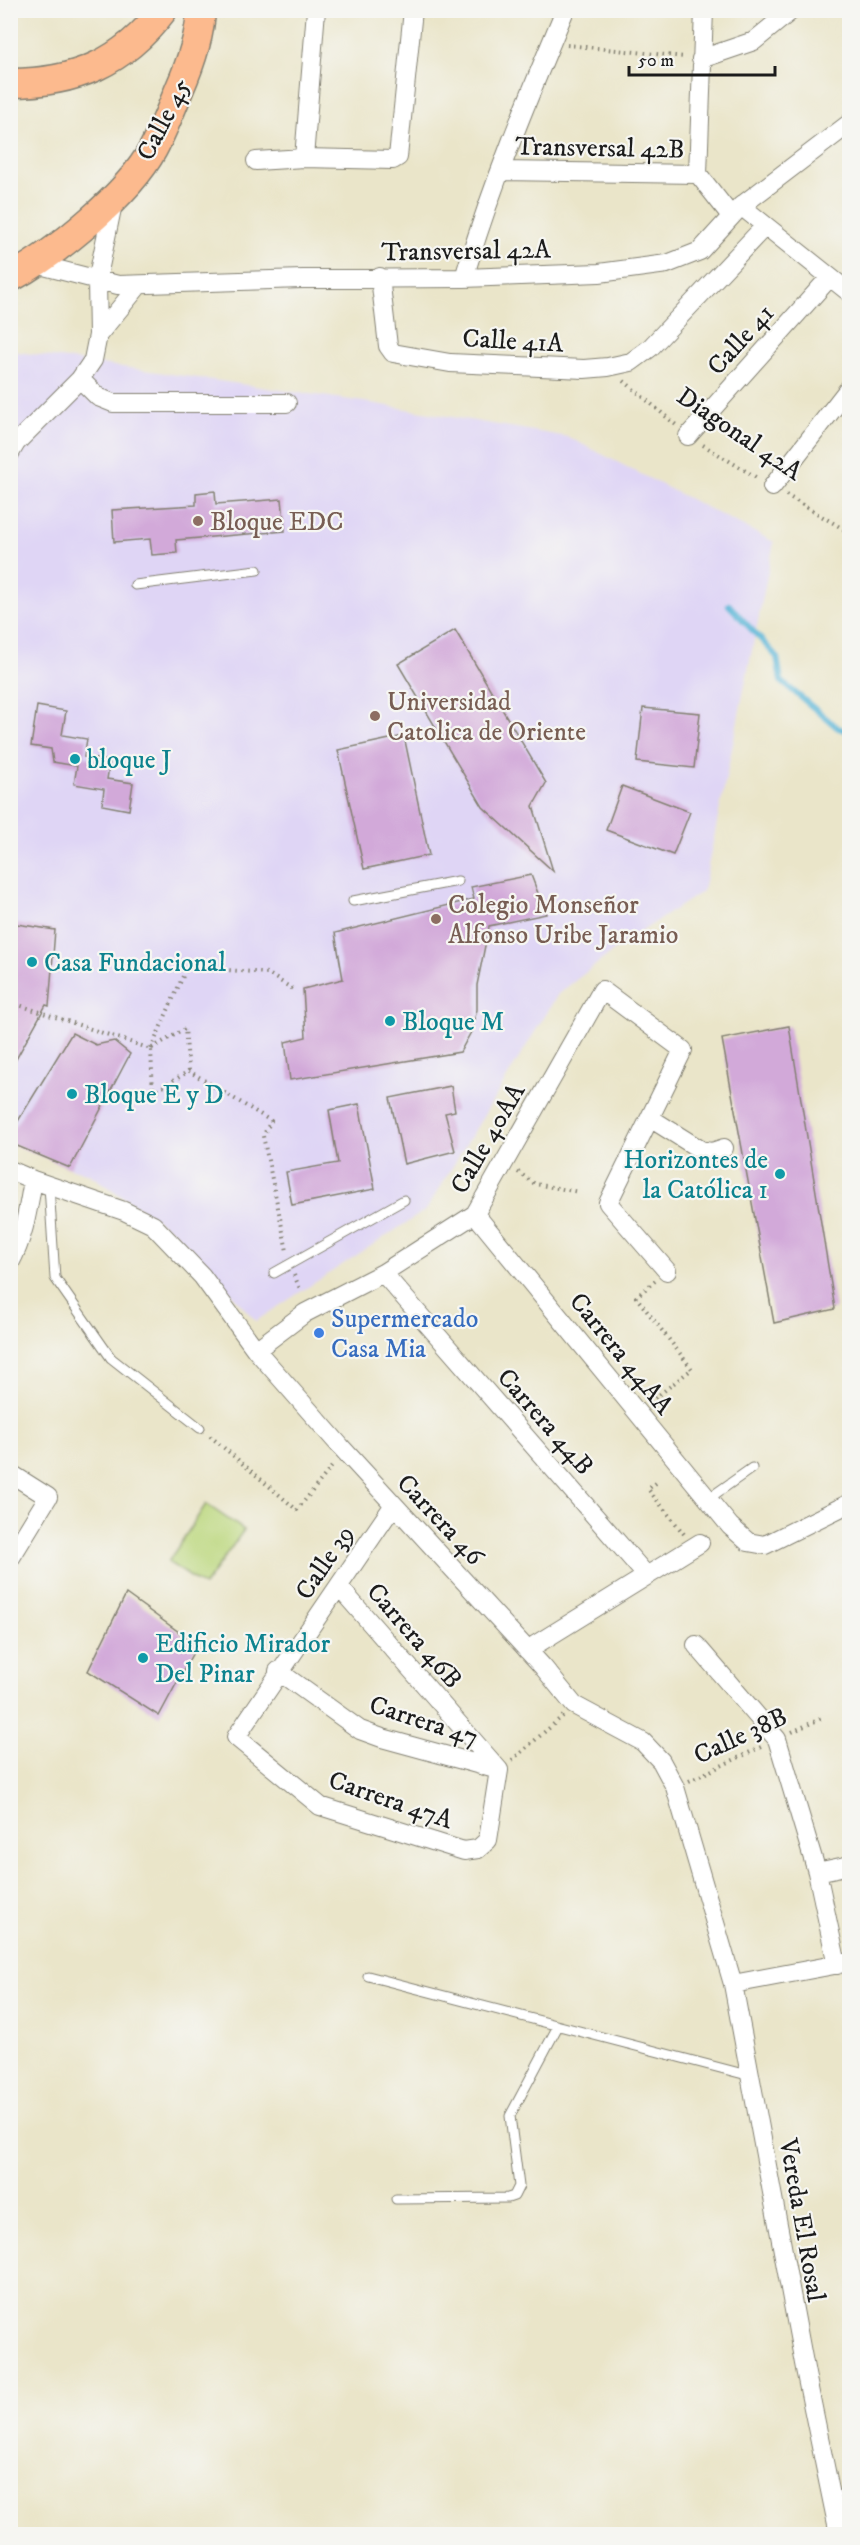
<svg xmlns="http://www.w3.org/2000/svg" width="860" height="2545" viewBox="0 0 860 2545" font-family="'IM FELL DW Pica',serif">
	<rect width="100%" height="100%" fill="#f6f6f2"/>
	<filter id="ink" filterUnits="userSpaceOnUse"><feTurbulence type="fractalNoise" baseFrequency=".0167" numOctaves="2"/><feDisplacementMap in="SourceGraphic" scale="12" xChannelSelector="R" yChannelSelector="G"/><feConvolveMatrix kernelMatrix="1 2 1 2 8 2 1 2 1" color-interpolation-filters="sRGB"/></filter>
	<filter id="wash" filterUnits="userSpaceOnUse"><feTurbulence type="fractalNoise" baseFrequency=".008" numOctaves="4" result="noise"/><feDisplacementMap in="SourceGraphic" scale="24" xChannelSelector="R" yChannelSelector="G"/><feGaussianBlur stdDeviation="1.35" result="paint"/><feColorMatrix in="noise" values="0 0 0 0 0 0 0 0 0 0 0 0 0 0 0 0 0 1.4 0 .05"/><feComposite in="paint" operator="in"/></filter>
	<g filter="url(#wash)">
		<rect width="100%" height="100%" fill="#eae5c9"/>
		<path fill="#dfd5f5" d="M11 351 371 403 568 437 774 542 703 891 625 942 558 994 426 1210 256 1321 176 1233 89 1174 70 1168 11 1143Z"/>
		<path fill="#bbd77d" stroke="#6c7a4c" stroke-width="1.5" d="M206 1504 244 1530 204 1586 168 1562Z"/>
		<g fill="none" stroke-linecap="round" stroke-linejoin="round">
			<path stroke="#59b5d7" stroke-width="6" d="M729 605 777 657 781 681 838 728 850 732"/>
		</g>
		<g id="blocks">
			<path fill="#d2a9d9" d="M215 491 216 504 282 499 285 531 176 540 177 553 152 555 150 539 114 542 112 510 196 505V493Z
				M455 630 546 783 533 806 553 871 483 807 398 664Z
				M37 706 66 711 62 735 87 739 84 757 110 761 107 779 133 783 129 810 102 805 104 789 74 784 77 766 53 762 51 749 31 746Z
				M643 708 700 713 694 768 637 762Z
				M404 736 429 855 364 869 338 750Z
				M622 786 690 812 673 855 606 830Z
				M531 875 546 914 489 926 477 985V1010L471 1032 460 1052 290 1080 285 1042 306 1037 303 989 343 979 335 933 474 899 471 887Z
				M10 923 55 930 49 1006 46 1005 10 1070Z
				M789 1026 835 1309 774 1323 722 1039Z
				M72 1033 96 1045 114 1041 130 1054 70 1168 10 1143V1134Z
				M451 1086 455 1111 445 1113 455 1151 404 1164 390 1098Z
				M359 1104 375 1189 292 1205 286 1172 338 1163 329 1110Z
				M126 1594 197 1645 159 1716 88 1671Z"/>
		</g>
	</g>
	<g filter="url(#ink)">
		<use href="#blocks" fill-opacity="0" stroke="#838072" stroke-width="1.5"/>
		<g fill="none" stroke-linecap="round" stroke-linejoin="round">
			<defs>
				<path id="lane" d="M135 585 257 570
					M353 901 458 881
					M49 1186 55 1278 111 1358 200 1428
					M274 1273 404 1200
					M708 1499 752 1468
					M368 1976 751 2076
					M396 2199 508 2198 514 2196 519 2186 510 2116 558 2026"/>
				<path id="street" d="M704 10 698 174 731 216
					M701 59 754 41 792 10
					M304 158 316 10
					M256 161 304 158 393 160 398 157 413 10
					M502 171 698 174
					M741 206 850 293
					M36 264 118 285 303 279 464 278 599 273 667 264 700 251 741 206 850 123
					M380 277 388 346 393 353 450 363 584 369 608 367 631 362 650 348 765 226
					M464 278C491 187 528 98 565 10
					M98 335 139 285
					M80 379 98 397 113 403H287
					M688 436 830 277
					M10 453 16 443 80 379 93 360 98 335 97 281 114 199
					M772 487 850 387
					M650 1118 701 1150 712 1152 724 1148
					M10 1170 33 1180 124 1211 153 1225 202 1276 256 1350 341 1447 543 1667 574 1705 643 1742 661 1761 675 1787 733 1984 806 2374 839 2534
					M475 1214 730 1526 748 1542 765 1545 850 1503
					M10 1263C24 1238 28 1209 33 1180
					M383 1273 646 1575
					M256 1350 305 1313 383 1273 475 1214 602 990 683 1050 608 1203 667 1271
					M10 1473 48 1497 10 1559
					M393 1506 236 1737 320 1806 464 1851 478 1849 488 1840 499 1770
					M339 1587 499 1770
					M696 1645 777 1739 817 1872 837 1965
					M527 1650 700 1543
					M278 1671 360 1730 382 1738 499 1770
					M817 1872 850 1865
					M733 1984 850 1962"/>
				<path id="primary" d="M10 83C75 83 123 63 163 10
					M10 278C55 254 129 194 153 149 163 130 171 110 179 90 190 65 200 38 201 10"/>
			</defs>
			<use href="#lane" stroke="#838072" stroke-width="11"/>
			<use href="#street" stroke="#838072" stroke-width="20"/>
			<use href="#primary" stroke="#838072" stroke-width="31"/>
			<path stroke="#838072" stroke-width="4" stroke-dasharray="1.5 4.5" stroke-linecap="butt" d="M567 45 685 57
				M624 381 676 425
				M703 445 759 479
				M786 495 850 533
				M10 1002 151 1049 153 1093 189 1071 271 1121 263 1136 287 1251
				M152 1048 185 1029 189 1071
				M151 1049 187 967 267 973 296 991
				M518 1172 535 1184 579 1192
				M294 1275 301 1291
				M650 1402 692 1369 636 1297 655 1281
				M210 1436 297 1510 334 1464
				M656 1483 648 1489 684 1534
				M792 1732 822 1718
				M512 1760 563 1716
				M689 1781 761 1747"/>
			<use href="#lane" stroke="#fff" stroke-width="9"/>
			<use href="#street" stroke="#fff" stroke-width="18"/>
			<use href="#primary" stroke="#fcba8e" stroke-width="28"/>
		</g>
	</g>
	<g fill="#8d6e63" stroke="#f6f6f2" stroke-width="2">
		<circle cx="198" cy="521" r="6"/>
		<circle cx="375" cy="716" r="6"/>
		<circle cx="436" cy="919" r="6"/>
	</g>
	<g fill="#0f9aa8" stroke="#f6f6f2" stroke-width="2">
		<circle cx="75" cy="759" r="6"/>
		<circle cx="32" cy="962" r="6"/>
		<circle cx="390" cy="1021" r="6"/>
		<circle cx="72" cy="1094" r="6"/>
		<circle cx="780" cy="1174" r="6"/>
		<circle cx="143" cy="1658" r="6"/>
	</g>
	<circle fill="#3f7fe0" stroke="#f6f6f2" stroke-width="2" cx="319" cy="1333" r="6"/>
	<g text-anchor="middle" stroke-width="4.5" stroke-linejoin="round" paint-order="stroke">
		<g font-size="26" fill="#1c1c1c" stroke="#f6f6f2">
			<text transform="translate(163 119) rotate(-63)" y="9">Calle 45</text>
			<text transform="translate(600 147) rotate(1)" y="9">Transversal 42B</text>
			<text transform="translate(466 250) rotate(-1)" y="9">Transversal 42A</text>
			<text transform="translate(740 339) rotate(-48)" y="9">Calle 41</text>
			<text transform="translate(513 340) rotate(3)" y="9">Calle 41A</text>
			<text transform="translate(740 433) rotate(34)" y="9">Diagonal 42A</text>
			<text transform="translate(487 1138) rotate(-60)" y="9">Calle 40AA</text>
			<text transform="translate(622 1353) rotate(51)" y="9">Carrera 44AA</text>
			<text transform="translate(546 1421) rotate(49)" y="9">Carrera 44B</text>
			<text transform="translate(441 1519) rotate(47)" y="9">Carrera 46</text>
			<text transform="translate(324 1562) rotate(-56)" y="9">Calle 39</text>
			<text transform="translate(415 1635) rotate(49)" y="9">Carrera 46B</text>
			<text transform="translate(424 1720) rotate(18)" y="9">Carrera 47</text>
			<text transform="translate(740 1735) rotate(-25)" y="9">Calle 38B</text>
			<text transform="translate(391 1799) rotate(19)" y="9">Carrera 47A</text>
			<text transform="translate(803 2220) rotate(80)" y="9">Vereda El Rosal</text>
		</g>
		<g font-size="26" fill="#785e54" stroke="#f6f6f2" text-anchor="start">
			<text x="210" y="530">Bloque EDC</text>
			<text x="387" y="710">Universidad<tspan x="387" dy="30">Catolica de Oriente</tspan></text>
			<text x="448" y="913">Colegio Monseñor<tspan x="448" dy="30">Alfonso Uribe Jaramio</tspan></text>
		</g>
		<g font-size="26" fill="#0d838f" stroke="#f6f6f2" text-anchor="start">
			<text x="87" y="768">bloque J</text>
			<text x="44" y="971">Casa Fundacional</text>
			<text x="402" y="1030">Bloque M</text>
			<text x="84" y="1103">Bloque E y D</text>
			<text x="768" y="1168" text-anchor="end">Horizontes de<tspan x="768" dy="30">la Católica 1</tspan></text>
			<text x="155" y="1652">Edificio Mirador<tspan x="155" dy="30">Del Pinar</tspan></text>
		</g>
		<g font-size="26" fill="#366cbe" stroke="#f6f6f2" text-anchor="start">
			<text x="331" y="1327">Supermercado<tspan x="331" dy="30">Casa Mia</tspan></text>
		</g>
	</g>
	<rect width="860" height="2545" fill="none" stroke="#f6f6f2" stroke-width="36"/>
	<path d="M629 66v9h146v-9" fill="none" stroke="#1c1c1c" stroke-width="3"/>
	<text x="638" y="66" font-size="18" fill="#1c1c1c" stroke="#f6f6f2" stroke-width="4.5" paint-order="stroke">50 m</text>
</svg>
